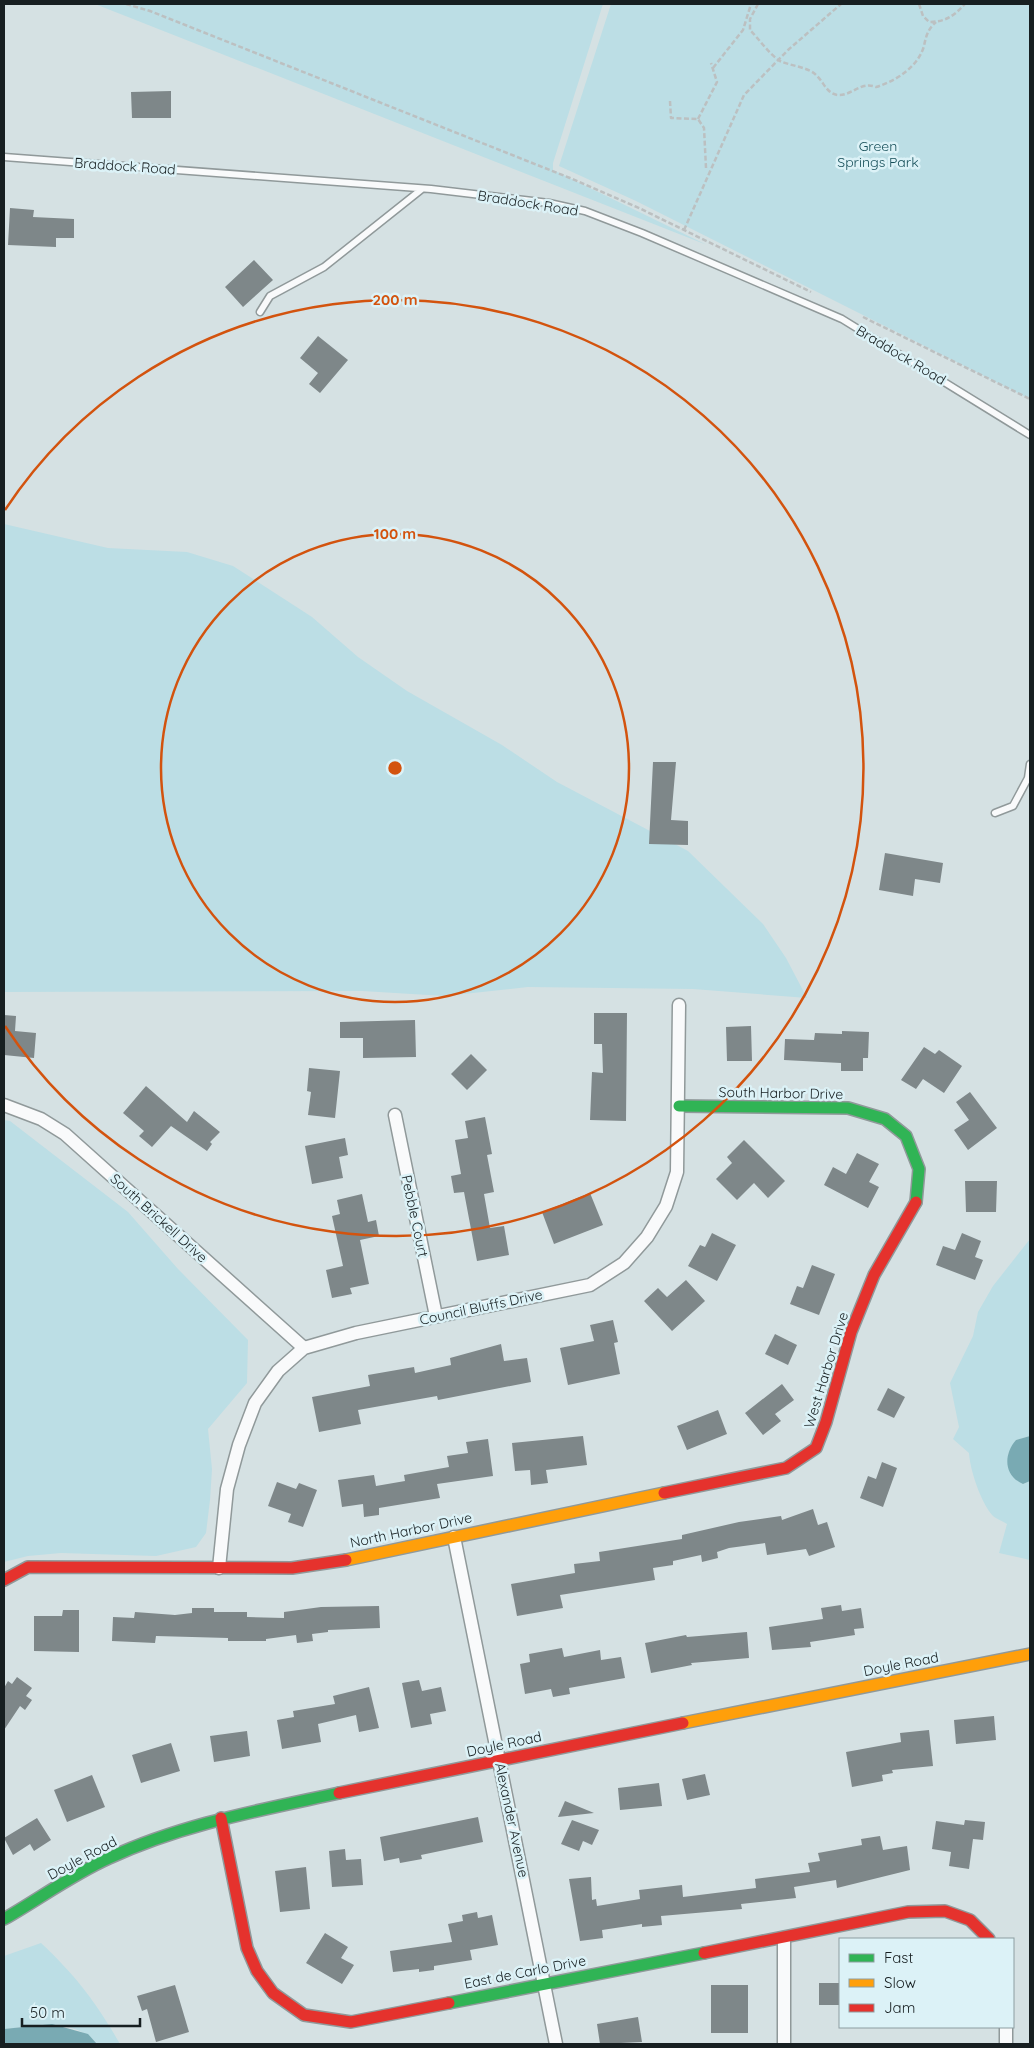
<svg xmlns="http://www.w3.org/2000/svg" width="1034" height="2048" viewBox="0 0 1034 2048" font-family="Quicksand,sans-serif">
	<rect width="100%" height="100%" fill="#d5e1e3"/>
	<path fill="#bcdee5" d="M95 4H603L553 163V170L707 245Z
		M611 4H1030V399L636 201 559 166Z
		M4 524 108 548 187 552 233 566 312 617 358 657 407 691 502 745 557 782 688 851 763 924 786 958 807 998 693 989 528 987 445 996 362 991 4 992Z
		M4 1120 10 1121 128 1212 178 1269 248 1340 247 1383 208 1429 212 1469 210 1500 206 1533 196 1547 156 1556 61 1553 28 1556 4 1562Z
		M1030 1239V1436L1016 1440 1008 1454 1023 1484 1030 1481V1560L999 1553 1007 1524C1003 1521 996 1519 993 1516 981 1503 970 1470 969 1453L953 1439 959 1427 950 1383 973 1336 978 1312 993 1286Z
		M41 1943C76 1976 96 2002 120 2044H97C74 2017 35 2026 4 2029V1956Z"/>
	<path fill="#79aab3" d="M1030 1436V1481L1023 1484C1004 1476 1003 1455 1016 1440Z
		M52 2024 88 2034 97 2044H4V2029Z"/>
	<path fill="#7e8789" d="M171 91V118H132L131 92Z
		M10 208 34 210 33 217 74 219V238H56V247L8 245Z
		M254 260 273 280 243 307 225 287Z
		M318 336 348 360 320 393 309 384 318 373 300 358Z
		M653 762H676L671 820 688 821V845L649 844Z
		M885 853 943 863 940 883 915 879 913 896 879 890Z
		M594 1013H627L626 1121 590 1120 592 1072 603 1073 602 1044H594Z
		M4 1015 16 1016 15 1031 36 1033 34 1058 4 1055Z
		M415 1020 416 1057 363 1058V1038H340V1022Z
		M751 1026 752 1061H727L726 1027Z
		M842 1031 869 1032 868 1058H863V1071H841V1063L784 1060 785 1039 814 1040 815 1033 842 1034Z
		M924 1047 935 1054 939 1050 962 1066 944 1093 923 1079 916 1089 901 1080Z
		M471 1054 487 1070 467 1090 451 1074Z
		M309 1068 340 1071 335 1118 308 1115 311 1092 307 1091Z
		M146 1086 187 1122 194 1111 220 1132 210 1142 212 1144 207 1151 171 1126 152 1147 139 1136 144 1131 123 1113Z
		M970 1092 997 1128 968 1150 954 1130 969 1120 956 1102Z
		M485 1117 492 1154 487 1155 494 1192 484 1194 490 1228 504 1226 509 1255 477 1261 464 1192 454 1193 451 1176 461 1174 455 1140 468 1138 465 1121Z
		M345 1138 348 1155 339 1157 343 1178 312 1184 305 1146Z
		M744 1140 785 1181 768 1198 754 1183 737 1200 716 1179 732 1163 727 1157Z
		M857 1153 879 1164 869 1182 879 1187 868 1208 824 1185 833 1167 846 1174Z
		M965 1181H997L996 1212H966Z
		M590 1193 603 1225 554 1244 542 1212Z
		M362 1194 368 1222 376 1220 379 1236 360 1240 369 1284 350 1288 352 1294 332 1298 326 1270 343 1266 332 1216 340 1214 337 1200Z
		M712 1233 736 1245 717 1281 688 1266 700 1245 705 1247Z
		M962 1233 981 1241 975 1257 983 1260 975 1280 936 1265 943 1246 955 1250Z
		M812 1265 835 1274 819 1315 790 1304 797 1286 803 1288Z
		M686 1280 705 1301 672 1331 644 1301 658 1288 667 1297Z
		M613 1320 618 1342 614 1343 620 1374 568 1385 560 1348 594 1341 590 1325Z
		M775 1334 797 1345 788 1365 765 1354Z
		M501 1344 504 1361 527 1358 531 1382 438 1400 437 1396 358 1410 361 1424 319 1432 312 1397 370 1386 368 1375 414 1367 415 1373 451 1365 450 1358Z
		M782 1384 794 1400 775 1414 781 1421 763 1435 745 1413Z
		M888 1388 905 1397 894 1418 877 1410Z
		M718 1410 727 1434 687 1450 677 1426Z
		M583 1436 587 1465 546 1470 548 1483 531 1485 530 1470 515 1471 512 1443Z
		M488 1439 493 1476 437 1484 440 1498 379 1508V1515L364 1517 363 1504 342 1507 338 1480 374 1475 376 1486 405 1481 404 1475 449 1467 447 1456 468 1453 466 1442Z
		M882 1462 897 1468 883 1507 860 1498 868 1476 876 1479Z
		M277 1482 296 1489 299 1483 317 1490 303 1527 288 1522 291 1514 268 1506Z
		M813 1509 818 1525 827 1522 835 1547 809 1556 806 1549 767 1555 765 1543 729 1548 717 1552 718 1558 702 1562 701 1555 673 1561V1565L653 1568 655 1580 560 1595 563 1608 517 1616 511 1584 575 1573 574 1564 600 1561 599 1552 682 1539V1535L739 1522 781 1516 782 1520Z
		M841 1605 842 1611 861 1608 864 1628 854 1629 855 1635 810 1642 811 1647 772 1650 769 1627 823 1619 821 1608Z
		M379 1606 380 1628 328 1630V1632L312 1634 313 1641 297 1643 296 1635 266 1639V1641H228V1638L156 1636 155 1643 112 1641 113 1617 134 1618 135 1612 175 1615 192 1613V1608H214V1612H247V1617L284 1618V1612L321 1607Z
		M63 1610H79V1652L34 1651V1616H62Z
		M747 1632 749 1658 691 1663 692 1665 651 1673 645 1643 686 1635 687 1637Z
		M562 1648 564 1657 600 1650 601 1660 621 1657 625 1678 569 1688 570 1694 553 1697 551 1689 525 1694 520 1664 530 1662 529 1654Z
		M17 1677 32 1688 26 1696 32 1700 25 1710 20 1706 4 1730V1688L8 1681 12 1684Z
		M419 1680 422 1691 441 1687 446 1711 430 1714 432 1724 411 1728 402 1683Z
		M369 1687 379 1728 359 1732 356 1715 318 1724 321 1742 282 1749 277 1720 294 1717 293 1711 335 1704 333 1696Z
		M994 1716 996 1740 956 1744 954 1720Z
		M929 1730 933 1766 892 1770 893 1773 882 1775 883 1781 852 1787 846 1752 901 1742 900 1733Z
		M247 1731 250 1756 214 1762 210 1736Z
		M171 1743 180 1771 141 1783 132 1755Z
		M705 1774 710 1795 687 1800 682 1779Z
		M92 1775 105 1807 67 1822 54 1790Z
		M659 1783 662 1806 620 1810 618 1788Z
		M565 1801 594 1813 558 1817Z
		M478 1817 483 1842 421 1855 422 1859 400 1863 399 1858 384 1861 380 1837Z
		M37 1818 51 1840 34 1851 30 1844 13 1855 4 1838Z
		M572 1820 599 1830 592 1845 583 1841 579 1851 561 1844Z
		M965 1820 985 1822 983 1840 973 1839 969 1869 949 1866 951 1852 932 1849 936 1821 964 1825Z
		M880 1836 883 1850 907 1846 910 1870 837 1888 836 1880 794 1887 796 1898 741 1904 742 1909 661 1916 662 1925 642 1927V1924L602 1930 603 1938 580 1941 569 1879 591 1877 592 1900 596 1899 597 1906 640 1899 639 1890 682 1885 683 1897 756 1888 755 1879 810 1872 808 1863 820 1861 818 1853 862 1845 861 1839Z
		M345 1849 346 1860 361 1859 363 1885 332 1887 329 1851Z
		M306 1867 310 1909 280 1912 275 1871Z
		M477 1912 478 1918 492 1915 498 1945 470 1950 472 1960 434 1966V1970L419 1972V1969L393 1972 390 1951 452 1942 448 1924 463 1921 462 1915Z
		M325 1933 348 1947 341 1958 354 1965 342 1984 306 1963Z
		M819 1983H840V2005H819Z
		M175 1985 189 2032 156 2042 147 2009 142 2011 137 1996Z
		M711 1985H748V2033H711Z
		M638 2017 642 2042 600 2044 597 2024Z"/>
	<g fill="none" stroke-linecap="round" stroke-linejoin="round">
		<defs>
			<path id="lane" d="M4 157 431 189 549 203 585 211 642 233 842 319 1030 435
				M260 312 270 296 324 267 422 189
				M995 813 1013 806 1028 778 1030 764"/>
			<path id="street" d="M4 1105 41 1119 65 1134 304 1348
				M395 1115 436 1316
				M454 1537 556 2044
				M219 1568 227 1489 239 1445 255 1403 278 1371 304 1348 356 1333 590 1285 624 1263 647 1237 666 1206 677 1172 679 1005
				M784 1938V2044
				M1006 2044V2027"/>
			<path id="fast" d="M679 1106 848 1108 885 1119 906 1136 919 1169 916 1202
				M4 1919C39 1899 73 1874 109 1858 182 1824 261 1810 339 1793
				M449 2003 704 1953"/>
			<path id="slow" d="M346 1560 664 1493
				M683 1723 1030 1654"/>
			<path id="jam" d="M664 1493 786 1468 816 1448 826 1422 851 1332 874 1275 916 1202
				M4 1580 28 1567 292 1568 346 1560
				M339 1793 683 1723
				M221 1818 247 1948 257 1971 273 1993 304 2015 351 2022 449 2003
				M704 1953 908 1912 945 1911 970 1920 989 1939"/>
		</defs>
		<use href="#lane" stroke="#90999a" stroke-width="9"/>
		<use href="#street" stroke="#90999a" stroke-width="15"/>
		<use href="#fast" stroke="#90999a" stroke-width="14"/>
		<use href="#slow" stroke="#90999a" stroke-width="14"/>
		<use href="#jam" stroke="#90999a" stroke-width="14"/>
		<path stroke="#bcc0c1" stroke-width="2.5" stroke-dasharray="5 2.5" stroke-linecap="butt" d="M126 4 150 11 570 178 641 209 811 292
			M758 4 750 19V30C759 39 769 54 780 61 791 66 808 67 816 75 824 82 827 95 839 95 853 95 861 81 876 87 896 81 918 67 924 46 926 36 928 29 936 22
			M919 4 923 16 929 22C945 22 954 16 965 4
			M713 68 743 30 751 4
			M670 101 671 118 698 119 704 128 706 168
			M698 119 717 82 711 63
			M684 230 744 95 788 50 841 4
			M863 317 1030 399"/>
		<use href="#lane" stroke="#f9fafb" stroke-width="6"/>
		<use href="#street" stroke="#f9fafb" stroke-width="12"/>
		<use href="#fast" stroke="#30b455" stroke-width="11"/>
		<use href="#slow" stroke="#ff9f0a" stroke-width="11"/>
		<use href="#jam" stroke="#e5322d" stroke-width="11"/>
	</g>
	<g fill="none" stroke="#d3530e" stroke-width="2.5">
		<circle cx="395" cy="768" r="234"/>
		<path d="M5 510A468 468 0 1 1 5 1026"/>
	</g>
	<g text-anchor="middle" stroke-width="5" stroke-linejoin="round" paint-order="stroke">
		<g font-size="14" fill="#154e58" stroke="#dcf2f7">
			<text x="878" y="151">Green<tspan x="878" dy="16">Springs Park</tspan></text>
		</g>
		<g font-size="14" fill="#171f21" stroke="#dcf2f7">
			<text transform="translate(125 166) rotate(4)" y="5">Braddock Road</text>
			<text transform="translate(528 203) rotate(9)" y="5">Braddock Road</text>
			<text transform="translate(901 355) rotate(31)" y="5">Braddock Road</text>
			<text transform="translate(781 1093) rotate(1)" y="5">South Harbor Drive</text>
			<text transform="translate(415 1216) rotate(78)" y="5">Pebble Court</text>
			<text transform="translate(159 1218) rotate(42)" y="5">South Brickell Drive</text>
			<text transform="translate(481 1307) rotate(-12)" y="5">Council Bluffs Drive</text>
			<text transform="translate(826 1370) rotate(-73)" y="5">West Harbor Drive</text>
			<text transform="translate(411 1530) rotate(-12)" y="5">North Harbor Drive</text>
			<text transform="translate(901 1664) rotate(-11)" y="5">Doyle Road</text>
			<text transform="translate(504 1744) rotate(-12)" y="5">Doyle Road</text>
			<text transform="translate(512 1820) rotate(78)" y="5">Alexander Avenue</text>
			<text transform="translate(82 1858) rotate(-28)" y="5">Doyle Road</text>
			<text transform="translate(525 1972) rotate(-11)" y="5">East de Carlo Drive</text>
		</g>
	</g>
	<circle cx="395" cy="768" r="8" fill="#d3530e" stroke="#dcf2f7" stroke-width="2.5"/>
	<g font-size="15" text-anchor="middle" font-weight="bold" fill="#d3530e" stroke="#dcf2f7" stroke-width="5" stroke-linejoin="round" paint-order="stroke">
		<text x="395" y="305">200 m</text>
		<text x="395" y="539">100 m</text>
	</g>
	<rect width="1034" height="2048" fill="none" stroke="#171f21" stroke-width="10"/>
	<rect x="839" y="1938" width="175" height="90" fill="#dcf2f7" stroke="#8d9ea1"/>
	<rect x="849" y="1954" width="25" height="8" fill="#30b455" stroke="#8d9ea1"/>
	<text x="884" y="1963" font-size="15" fill="#171f21">Fast</text>
	<rect x="849" y="1979" width="25" height="8" fill="#ff9f0a" stroke="#8d9ea1"/>
	<text x="884" y="1988" font-size="15" fill="#171f21">Slow</text>
	<rect x="849" y="2004" width="25" height="8" fill="#e5322d" stroke="#8d9ea1"/>
	<text x="884" y="2013" font-size="15" fill="#171f21">Jam</text>
	<path d="M22 2018v8h118v-8" fill="none" stroke="#171f21" stroke-width="2.5"/>
	<text x="30" y="2018" font-size="15" fill="#171f21" stroke="#dcf2f7" stroke-width="4" paint-order="stroke">50 m</text>
</svg>
